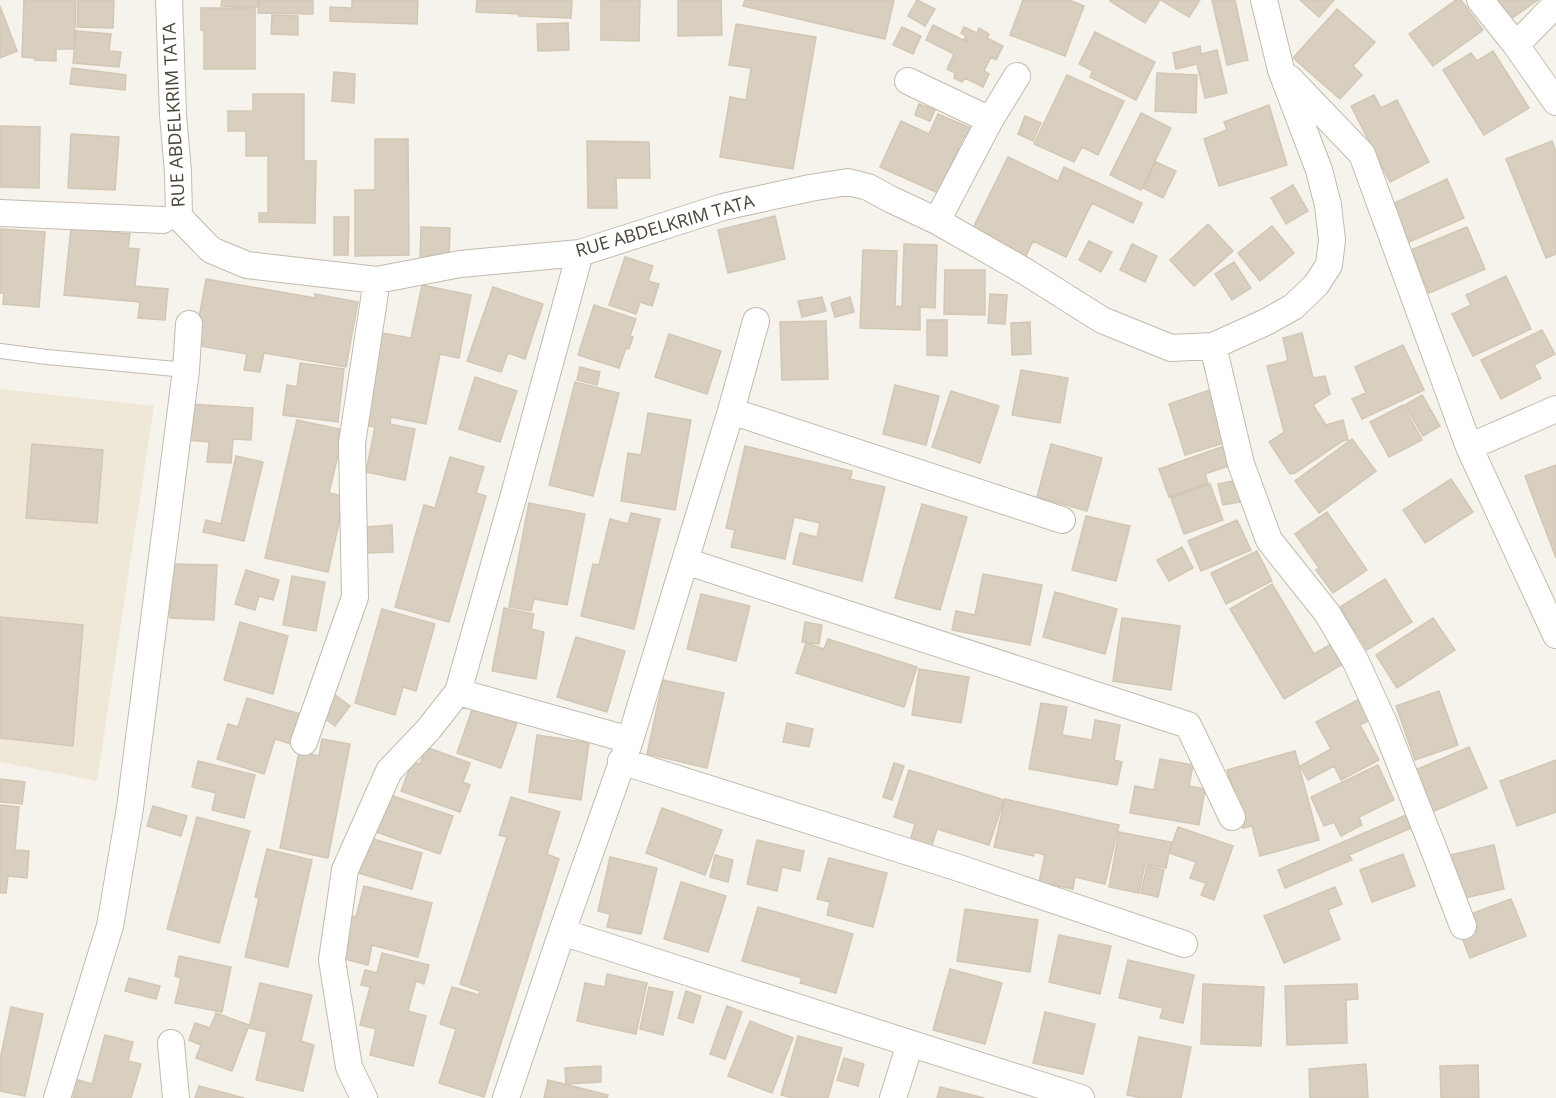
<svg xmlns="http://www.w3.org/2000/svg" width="1556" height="1098" viewBox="0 0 1556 1098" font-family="'Open Sans',sans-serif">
	<rect width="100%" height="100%" fill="#f6f3ec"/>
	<path fill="#efe8d6" d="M0 389 154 406 97 781 0 762Z"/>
	<path fill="#d8cfc1" stroke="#d3c7b4" stroke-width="1.5" d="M24 0H76L74 49H56V61L35 60V58L22 57Z
		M78 0H114L113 28 77 27Z
		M222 0H258V7L221 6Z
		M259 0H313V14L258 13Z
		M352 0H418L417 24 330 21V7L352 8Z
		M477 0H572L571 18 519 16V14L476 12Z
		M601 0H640L639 41 601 40Z
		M678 0H721L722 35 678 36Z
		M745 0H894L885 39 743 6Z
		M917 0 935 9 925 26 908 16Z
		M1023 0H1069L1084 6 1065 56 1010 35Z
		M1110 0H1160L1145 23 1110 1Z
		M1161 0H1200L1189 17Z
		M1212 0H1235L1248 60 1227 65Z
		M1300 0H1334L1319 17Z
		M1456 0H1461L1483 30 1433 66 1409 34Z
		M1497 0H1538L1511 19Z
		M0 6 17 51 0 58Z
		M201 8H255V69H204V30H201Z
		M1337 9 1375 42 1353 66 1362 75 1340 99 1293 58Z
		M272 15 298 16V35L271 34Z
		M568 23 569 50 538 51 537 24Z
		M736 24 816 37 793 169 720 157 730 97 746 100 751 68 729 65Z
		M933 25 967 42V40L964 39 966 36 961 33 964 27 977 33 979 28 989 34 987 38 1003 46 996 60 991 57 984 71 989 74 983 87 965 78 962 82 954 78 955 73 947 69 954 54 926 40Z
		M902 27 921 36 913 54 893 45Z
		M76 31 111 34 109 51 121 52 119 67 73 63Z
		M1095 32 1155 62 1136 100 1090 77 1093 71 1079 64Z
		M1200 46 1201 54 1217 50 1227 93 1205 98 1197 64 1176 69 1173 53Z
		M1493 51 1529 108 1484 135 1443 70 1471 53 1477 61Z
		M72 68 126 75 125 90 70 84Z
		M334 72 355 74 354 103 332 101Z
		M1157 73 1197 75 1196 113 1155 111Z
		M1067 75 1124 101 1098 155 1082 147 1074 162 1034 144Z
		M253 94H304V161H316L315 223 259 222V213H268V156H246V131H228V111H253Z
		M1374 95 1381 108 1397 100 1429 162 1390 182 1351 106Z
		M919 104 935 110 930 121 915 115Z
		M1269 105 1287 165 1219 186 1204 139 1227 130 1224 122Z
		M1141 113 1171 128 1141 190 1110 175Z
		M938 114 975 130 971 139 964 136 938 193 880 167 901 121 929 134Z
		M1025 116 1041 123 1033 141 1018 134Z
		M0 126 40 127 39 188 0 187Z
		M71 134 119 137 115 190 68 188Z
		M375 139H408L409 255 355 256V190H375Z
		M587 141 649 142 650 178H616L617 208H588Z
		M1552 141 1556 152V254L1546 258 1506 159Z
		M1008 157 1058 181 1064 167 1142 203 1133 223 1092 203 1066 257 1033 241 1026 256 972 230Z
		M1156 162 1176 171 1163 198 1143 188Z
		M1447 179 1464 218 1409 242 1392 204Z
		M1293 185 1308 211 1286 224 1271 198Z
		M775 216 785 259 728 273 718 230Z
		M334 217H349L348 255H334Z
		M1208 224 1233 251 1194 286 1170 260Z
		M1272 226 1294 253 1260 281 1238 253Z
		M421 227 450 228 449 261 420 260Z
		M1467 227 1485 269 1429 293 1411 250Z
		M71 228 130 234 128 248 139 249 135 286 168 289 165 320 138 318 140 302 64 295Z
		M0 229 45 232 39 307 3 304 4 293H0Z
		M1089 241 1112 252 1101 272 1079 260Z
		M904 244 937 245 935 308 920 307V330L860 328 863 250 897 251 895 306 902 307Z
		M1132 244 1157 256 1145 282 1120 270Z
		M625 257 653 266 648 281 659 284 652 306 640 302 636 314 609 305Z
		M1234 262 1251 288 1232 300 1215 274Z
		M945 270H985V315L944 314Z
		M1506 276 1531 329 1473 356 1452 314 1471 305 1466 295Z
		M206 279 315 298V294L358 302 346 367 264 353 260 372 244 370 247 354 194 345Z
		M422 285 471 295 459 358 440 354 426 424 391 417 390 424 415 429 405 480 366 472 375 427 363 425 382 333 411 338Z
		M493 287 543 304 525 359 508 353 501 372 467 361Z
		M990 294 1007 295 1005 324 988 323Z
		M822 297 826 311 802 317 798 301Z
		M850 297 854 312 835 317 831 303Z
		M594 305 636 319 630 336 633 337 629 349 626 348 619 368 578 355Z
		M927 320H947V356L927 355Z
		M826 321 828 379 782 380 780 322Z
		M1030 322 1031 354 1012 355 1011 323Z
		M1542 330 1555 354 1534 365 1541 378 1501 399 1481 360Z
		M1302 333 1313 378 1325 376 1330 394 1313 405 1326 425 1343 420 1348 440 1343 441 1295 473 1290 474 1269 442 1284 432 1267 366 1288 361 1283 338Z
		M669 334 721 351 707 394 655 377Z
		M1403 345 1424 390 1362 419 1352 399 1366 393 1355 367Z
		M300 363 344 369 338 422 283 415 287 385 297 387Z
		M580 367 600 372 597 385 577 380Z
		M1021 370 1068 378 1060 423 1012 415Z
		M475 377 517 391 500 442 459 429Z
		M575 382 619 393 593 496 549 485Z
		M895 385 939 396 926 445 883 434Z
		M1213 389 1230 441 1185 455 1169 404Z
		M951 391 999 406 980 463 932 447Z
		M1422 395 1440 426 1423 436 1405 405Z
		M189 404 253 408 251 440 233 439 231 463 207 462 209 442 187 440Z
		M1403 405 1422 440 1389 457 1370 422Z
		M648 413 691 420 675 510 621 501 628 453 641 455Z
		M297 420 344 430 329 493 345 496 328 572 265 558Z
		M1352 439 1376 471 1319 513 1295 481Z
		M32 444 103 450 97 523 26 518Z
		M1051 444 1102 458 1087 511 1037 497Z
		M1230 444 1237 463 1205 474 1208 483 1169 497 1159 469Z
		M745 446 852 471 850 479 885 487 862 581 793 564 800 533 817 537 820 523 794 517 785 559 731 547 735 530 726 528Z
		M236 456 263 462 244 541 203 532 206 520 221 524Z
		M450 457 484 467 476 493 486 496 449 622 395 607 424 505 435 508Z
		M1556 465V558L1525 476Z
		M1243 479 1247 501 1223 505 1218 484Z
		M1451 479 1473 512 1425 543 1403 510Z
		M1210 484 1223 520 1184 534 1171 498Z
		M529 503 585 514 567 605 534 599 531 611 509 607Z
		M922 504 967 517 940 610 895 598Z
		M1327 512 1367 570 1333 593 1316 570 1319 568 1295 534Z
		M631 513 660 519 634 629 581 616 593 564 599 565 610 519 628 524Z
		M1086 516 1130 526 1116 581 1072 570Z
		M1237 520 1251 550 1201 571 1188 541Z
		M392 525 393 552 367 553 366 527Z
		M1182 547 1193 568 1169 581 1157 560Z
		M1257 551 1272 581 1226 604 1211 573Z
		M172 564 217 565 214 620 170 618Z
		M246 570 279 580 273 600 259 596 255 610 235 604Z
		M983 574 1042 585 1030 645 952 630 956 611 975 615Z
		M292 576 325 582 316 631 283 625Z
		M1385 579 1412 622 1367 650 1340 607Z
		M1272 584 1314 654 1336 641 1348 661 1284 699 1230 609Z
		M1055 592 1117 609 1105 654 1043 637Z
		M701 594 750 606 736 661 687 649Z
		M504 608 534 614 531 629 544 632 536 679 492 671Z
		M382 609 435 624 416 691 403 687 395 715 355 703Z
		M0 617 83 625 73 746 0 738Z
		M1122 618 1180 626 1171 690 1113 681Z
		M1433 618 1455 650 1397 688 1376 655Z
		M240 622 288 636 273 694 224 680Z
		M805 622 822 625 819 644 802 642Z
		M576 637 625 651 607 712 557 697Z
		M828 639 917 667 904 707 796 673 806 643 824 649Z
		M919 669 969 677 961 723 912 715Z
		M663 680 724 693 707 768 647 754Z
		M1439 691 1458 745 1415 760 1396 706Z
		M331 692 350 706 335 726 316 712Z
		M1367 695 1378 716 1360 725 1379 760 1341 780 1334 766 1308 780 1300 766 1331 749 1316 722Z
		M247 698 300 714 291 744 275 739 264 774 217 759 228 724 238 727Z
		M1041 703 1067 707 1062 735 1092 740 1095 720 1120 725 1114 760 1122 762 1117 785 1029 769Z
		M473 707 517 723 501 768 457 753Z
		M787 723 813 729 809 747 783 742Z
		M537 735 589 743 581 800 529 792Z
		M322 739 350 744 328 858 280 848 299 752 319 756Z
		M426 747 470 763 463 782 470 785 460 812 401 791 412 762 420 764Z
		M1469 747 1487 788 1432 812 1413 771Z
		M1295 751 1319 840 1260 856 1252 826 1243 828 1227 770Z
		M1160 759 1193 765 1189 786 1205 789 1199 825 1130 813 1135 786 1154 790Z
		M1556 760V812L1517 826 1500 781Z
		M198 761 255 775 244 818 212 810 216 793 192 787Z
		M894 763 904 766 892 800 883 797Z
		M1378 765 1394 800 1359 817 1362 825 1341 836 1334 822 1324 826 1311 797Z
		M909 770 1004 800 989 845 937 829 931 848 910 841 915 824 894 817Z
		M0 779 25 782 22 804 0 802Z
		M390 795 453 816 440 854 376 832Z
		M511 797 560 812 547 854 559 859 484 1097 439 1083 456 1029 440 1024 452 987 479 995 480 991 460 984 507 837 499 835Z
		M1005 799 1119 825 1105 884 1075 877 1073 889 1039 882 1045 855 1035 852 1033 856 994 847Z
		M0 805 19 807 15 850 29 851 27 878 8 876 6 893H0Z
		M153 806 187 816 181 836 147 826Z
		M662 808 722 830 705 875 646 853Z
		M1406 815 1411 828 1349 855 1352 860 1285 888 1278 870Z
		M197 817 250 831 219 943 167 929Z
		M1178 827 1233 846 1214 900 1201 895 1206 883 1190 878 1196 862 1169 853Z
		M1119 832 1171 842 1166 868 1145 864 1139 893 1109 887Z
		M366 837 422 853 412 889 355 872Z
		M757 840 804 851 800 871 782 867 777 891 747 884Z
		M1494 845 1504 889 1460 899 1450 855Z
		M267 849 312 860 288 967 245 957 259 898 255 897Z
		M1403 854 1415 886 1372 902 1360 870Z
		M715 855 733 860 728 882 710 877Z
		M610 857 657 868 641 934 607 927 610 914 598 911Z
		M829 858 887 873 873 927 827 915 830 902 817 899Z
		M1147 866 1164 870 1158 897 1141 893Z
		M681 882 726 896 708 952 664 939Z
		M364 886 432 903 418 957 372 945 368 965 333 956 344 914 356 917Z
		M1335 887 1342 904 1328 910 1340 939 1284 963 1264 916Z
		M1511 899 1526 936 1470 958 1455 920Z
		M758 907 853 934 836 993 800 983 802 978 742 961Z
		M965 909 1038 920 1030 972 957 961Z
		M1059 935 1111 946 1100 994 1049 982Z
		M382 953 429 965 424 984 416 981 408 1011 426 1016 413 1066 370 1055 376 1029 360 1025 370 987 361 985 365 970 377 973Z
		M179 956 231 967 222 1012 175 1003 181 978 175 976Z
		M1128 960 1194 975 1183 1023 1160 1018 1163 1008 1119 998Z
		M950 969 1002 983 985 1044 933 1030Z
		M607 974 647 983 636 1034 577 1021 585 983 605 987Z
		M129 978 160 986 156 999 125 991Z
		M260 983 312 995 301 1041 314 1045 303 1091 256 1080 267 1032 249 1028Z
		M1203 984 1264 987 1261 1046 1201 1044Z
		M1357 984 1358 999 1346 1000 1347 1043 1287 1045 1285 986Z
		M649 987 673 992 663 1035 640 1029Z
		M686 991 701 996 693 1023 678 1018Z
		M727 1006 742 1012 725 1059 710 1054Z
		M11 1007 43 1014 25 1096 0 1091V1060Z
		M1045 1012 1095 1024 1083 1074 1033 1063Z
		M216 1013 249 1025 232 1071 196 1058 201 1045 189 1040 195 1023 210 1028Z
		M750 1021 793 1038 772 1093 728 1076Z
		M105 1035 133 1042 128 1061 141 1064 131 1098H73L78 1080 92 1084Z
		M798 1036 842 1048 828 1098H793L781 1095Z
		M1139 1037 1191 1047 1181 1098H1142L1127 1095Z
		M844 1058 864 1064 858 1086 837 1080Z
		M1366 1064 1368 1098H1310L1309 1069Z
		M1478 1065 1479 1098H1441L1440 1066Z
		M601 1066V1082L566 1084 565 1068Z
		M548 1080 608 1095 607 1098H544Z
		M199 1086 244 1098H195Z
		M940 1087 984 1098H937Z"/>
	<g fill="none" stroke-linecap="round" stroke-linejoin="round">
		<defs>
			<path id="lane" d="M0 351 47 357 186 370"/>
			<path id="street" d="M169 0 173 115 178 172 179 217 211 250 247 265 377 280 460 264 580 253 723 207 810 188 848 182 868 187 890 199 937 221 1026 272 1102 320 1171 348 1213 346 1266 322 1293 307 1316 285 1329 265 1332 240 1328 205 1319 170 1281 70 1264 0
				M1480 0 1516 45 1556 102
				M1516 45 1556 4
				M1289 78 1362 154 1469 447 1556 635
				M908 81 990 120
				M0 213 163 220
				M937 221 990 120 1017 76
				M1213 346 1241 464 1269 540 1327 613 1355 660 1384 723 1434 850 1463 926
				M731 411 1062 520
				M1469 447 1556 409
				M685 561 1188 725 1232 817
				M458 692 630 740
				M304 742 355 597 352 443 377 280
				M621 761 956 867 1184 944
				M562 932 1081 1098
				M171 1043 176 1098
				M57 1098 110 926 130 808 186 370 189 324
				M364 1098 349 1067 332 960 345 870 389 771 428 730 458 692 515 491 580 253
				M506 1098 562 932 630 740 731 411 756 321
				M893 1098 910 1044"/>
		</defs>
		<use href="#lane" stroke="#c2bbae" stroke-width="16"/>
		<use href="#street" stroke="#c2bbae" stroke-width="28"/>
		<use href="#lane" stroke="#fff" stroke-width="14"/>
		<use href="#street" stroke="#fff" stroke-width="26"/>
	</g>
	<g text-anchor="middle" stroke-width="5" stroke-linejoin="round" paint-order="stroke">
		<g font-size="18" fill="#4b4439" stroke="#fff">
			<text transform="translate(174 115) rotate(-93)" y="6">RUE ABDELKRIM TATA</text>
			<text transform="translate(665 226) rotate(-16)" y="6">RUE ABDELKRIM TATA</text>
		</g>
	</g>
</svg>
